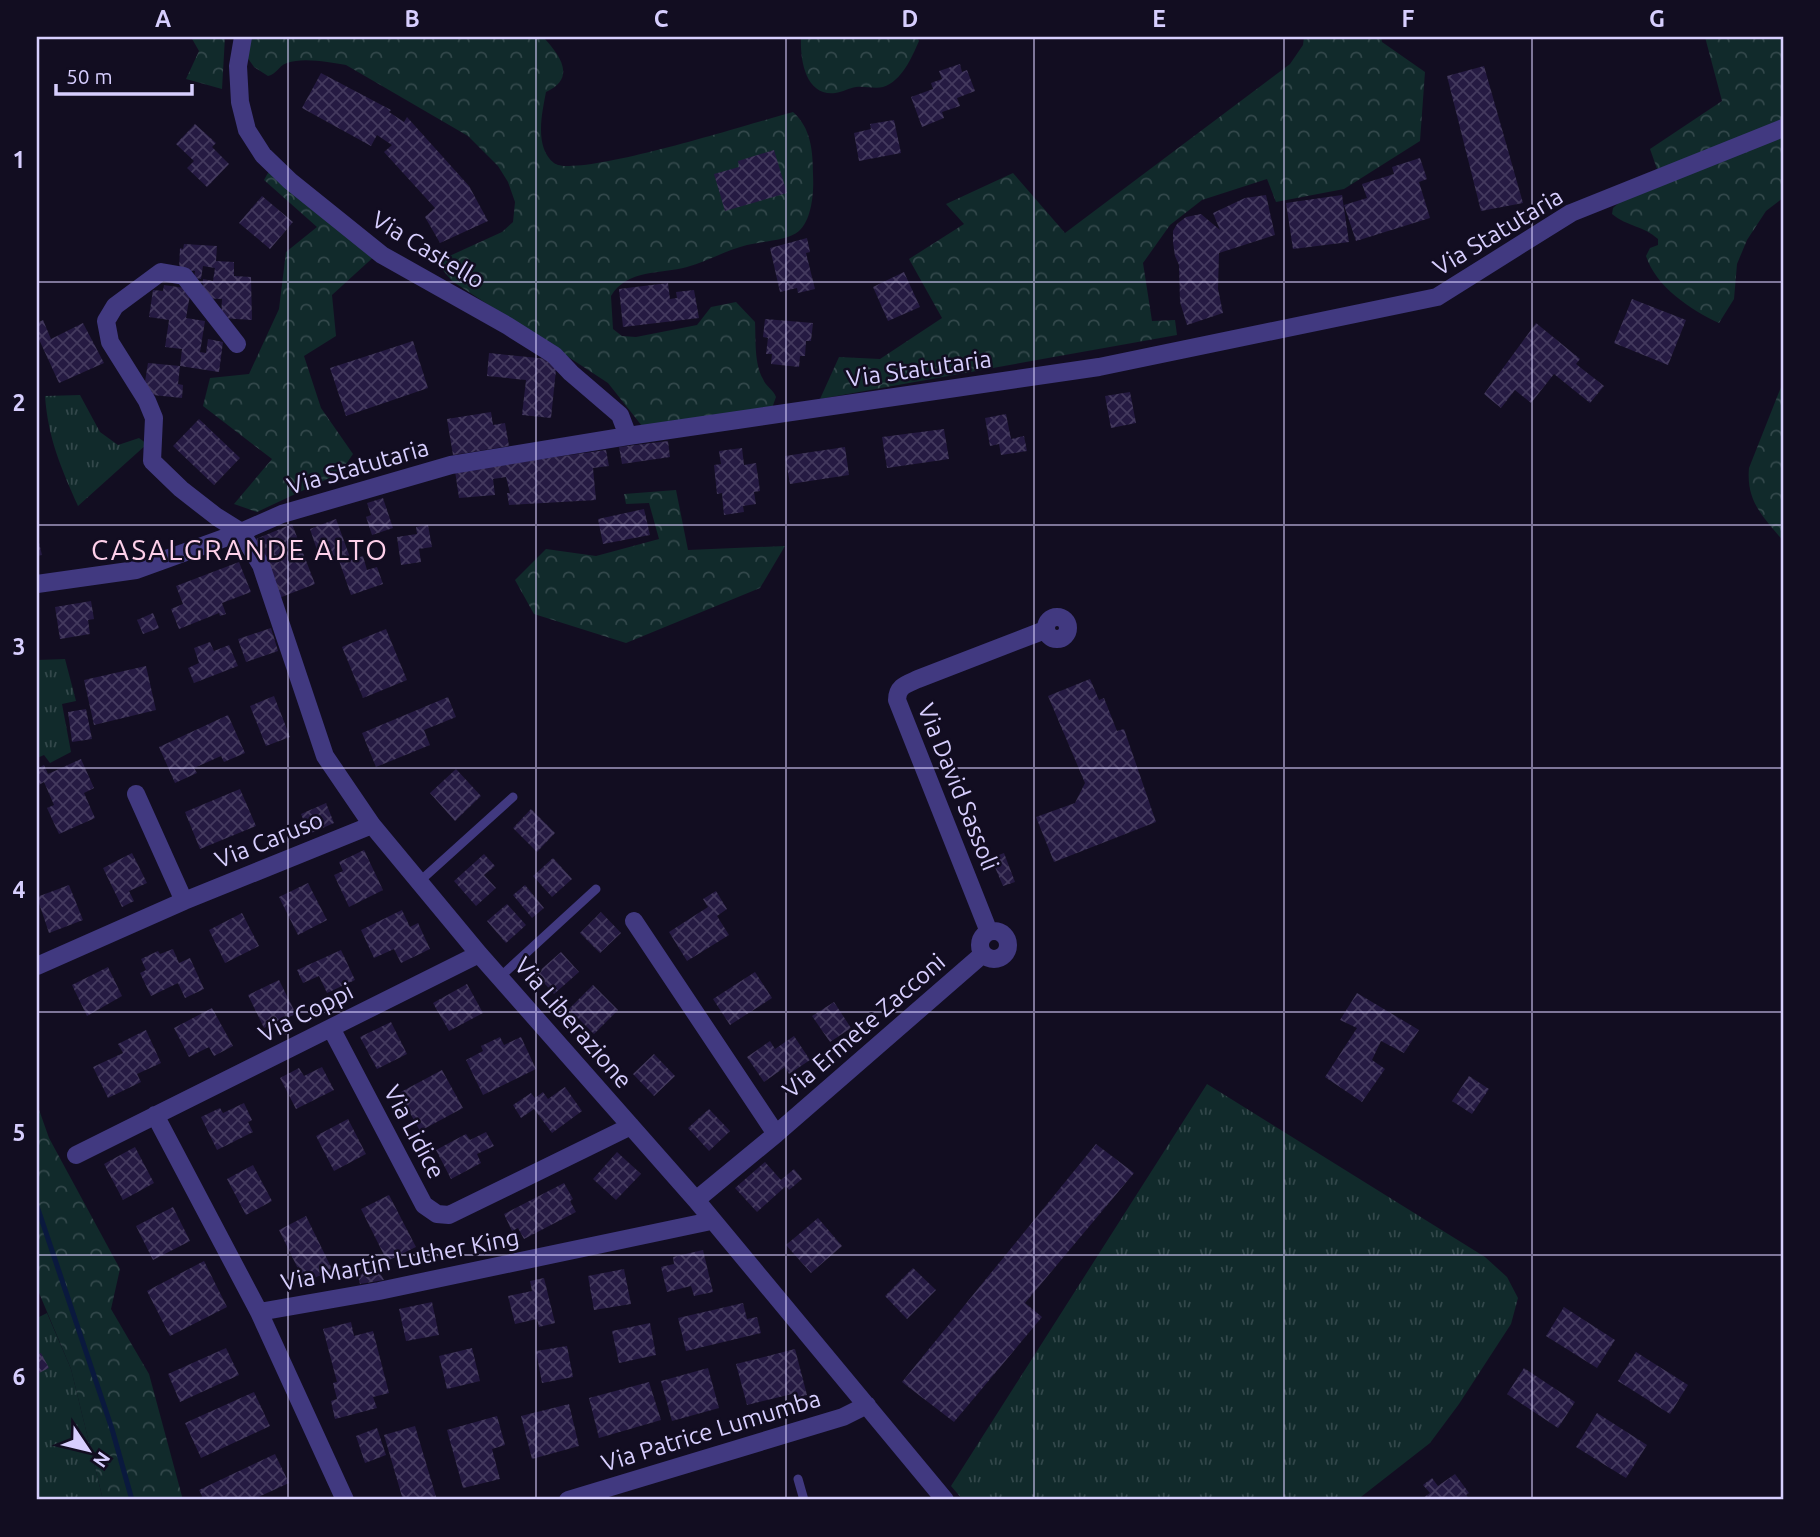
<svg xmlns="http://www.w3.org/2000/svg" width="1820" height="1537" viewBox="0 0 1820 1537" font-family="Ubuntu,sans-serif">
	<defs>
		<pattern id="grass-tufts" width="24" height="20" patternUnits="userSpaceOnUse" patternTransform="scale(1.75)"><rect width="24" height="20" fill="#112a2b"/><path d="M3 7l-1-3M5 7V3M7 7l1-3M15 17l-1-3M17 17v-4M19 17l1-3" fill="none" stroke="#33484b"/></pattern>
		<pattern id="forest-crowns" width="20" height="18" patternUnits="userSpaceOnUse" patternTransform="scale(1.75)"><rect width="20" height="18" fill="#112a2b"/><path d="M2 6a3 3 0 1 1 6 0M12 15a3 3 0 1 1 6 0" fill="none" stroke="#33484b"/></pattern>
		<pattern id="building-cross-hatch" width="8" height="8" patternUnits="userSpaceOnUse" patternTransform="scale(1.75)"><rect width="8" height="8" fill="#251a42"/><path d="M0 0l8 8M0 8l8-8" fill="none" stroke="#443a5e"/></pattern>
	</defs>
	<rect width="100%" height="100%" fill="#120d21"/>
	<path fill="url(#grass-tufts)" d="M80 395 100 432 118 445 139 438 147 444 78 506C61 468 48 438 45 396Z
		M65 659 76 701 62 704 71 752 50 763 44 755 37 758V660Z
		M1207 1084 1485 1257 1507 1277 1518 1298 1511 1324 1459 1404 1430 1443 1357 1500H963L951 1486Z
		M47 1313 71 1369 103 1500H37V1318Z"/>
	<path fill="url(#forest-crowns)" d="M191 37H225L222 89 186 79 199 51Z
		M233 37H543C560 55 577 78 546 92 542 113 534 147 554 163 575 180 759 121 793 112 811 128 813 151 813 175 814 192 812 219 799 231 787 241 762 241 747 245 727 250 708 261 687 267 661 274 627 269 611 296L613 329 622 336 636 337 697 325 711 307 736 302 755 322C756 340 754 363 763 379 766 387 773 389 776 397L771 411 642 426 608 383 452 281 441 268 445 258 502 232 513 222 515 202 508 182 498 166 468 136 346 65C330 62 302 57 287 63 278 66 277 74 268 76L254 67Z
		M801 37H917L919 41C912 57 902 81 883 87 875 89 865 86 856 87 849 88 843 92 835 93 805 96 800 59 801 37Z
		M1304 37H1381L1382 42 1425 72 1420 141 1344 189 1276 202 1267 179 1202 200 1170 225 1143 263 1152 321 1175 320 1177 335 820 399 839 357 880 359 942 318 909 259 964 224 946 204 1013 173 1065 233 1290 64 1303 45Z
		M1705 37H1783V198L1766 211 1747 240 1737 264 1734 299 1719 323C1691 310 1656 287 1646 256L1650 248 1658 245V239C1644 226 1626 226 1612 214L1613 208 1621 201 1662 183 1650 149 1722 101Z
		M273 164 378 253 332 295 336 336 304 356 321 408 353 454 340 473 257 512 234 504 272 459 203 406 210 378 249 374 279 309 286 252 317 227 264 180Z
		M1783 382V541C1763 516 1746 502 1749 468Z
		M676 490 688 550 785 546 760 588 626 643 534 614 515 580 546 549 596 556 659 539 649 503 626 504 624 494Z
		M37 1104 49 1138 120 1269 111 1309 149 1374 183 1500H103L71 1369 37 1288Z"/>
	<g fill="none" stroke-linecap="round" stroke-linejoin="round">
		<path stroke="#0a193e" stroke-width="5" d="M37 1206 112 1429 132 1500"/>
	</g>
	<path fill="url(#building-cross-hatch)" d="M960 64 962 72 967 70 975 91 957 98 960 106 942 112 944 118 922 127 911 97 933 89 931 83 942 79 939 71Z
		M1484 66 1523 203 1481 211 1447 76Z
		M321 73 391 110 389 112 404 122 407 117 469 186 488 221 440 243 425 217 435 208 384 152 392 145 377 135 371 146 302 108Z
		M894 120 901 153 859 161 854 133 871 129 870 124Z
		M195 124 216 143 212 147 229 164 207 187 187 168 194 161 176 144Z
		M774 150 787 193 725 211 714 174 739 167 738 161Z
		M1420 158 1427 179 1419 182 1430 218 1356 241 1344 205 1367 198 1362 184 1394 174 1392 167Z
		M1266 195 1275 235 1219 253 1218 289 1223 313 1187 325 1180 302 1179 265 1175 256 1173 242V231L1177 224 1186 217 1201 214 1220 230 1213 213 1245 198Z
		M1342 195 1349 242 1293 249 1286 203Z
		M262 196 293 222 270 249 239 223Z
		M807 238 810 252 806 253 815 289 798 293 797 288 780 292 770 248Z
		M184 244 217 246 216 261 234 262V276L251 277 252 320 221 318 222 299 202 298 203 279 213 281 215 268 203 266 201 279 194 278 195 271 179 270 180 248 183 249Z
		M904 272 920 307 888 321 873 287Z
		M668 283 670 299 677 298 676 292 694 290 699 318 623 327 619 289Z
		M164 285 191 289 186 318 205 321 200 352 206 353 208 339 223 342 219 372 180 366 182 349 165 347 169 320 149 317 153 290 163 291Z
		M1632 299 1686 320 1668 365 1614 343Z
		M765 319 813 323 811 341H806L805 356H800L799 367 771 364 772 354H766L768 338 763 337Z
		M43 320 51 339 83 323 104 363 59 383 37 335V323Z
		M1536 323 1580 359 1576 364 1604 386 1590 403 1554 374 1531 403 1515 390 1501 408 1484 394Z
		M413 341 428 388 346 416 330 368Z
		M489 353 557 360 551 418 522 415 526 380 487 376Z
		M148 363 180 366 178 384 183 385 182 398 143 394Z
		M1130 392 1136 423 1111 428 1105 396Z
		M491 412 493 425 505 423 509 446 453 455 447 419Z
		M1006 414 1011 439 1024 436 1027 451 1001 455 999 444 990 446 985 418Z
		M199 419 240 458 214 485 173 446Z
		M944 429 949 459 887 468 882 437Z
		M668 441 670 457 622 464 619 447Z
		M845 447 849 475 790 484 785 456Z
		M742 448 744 465 756 463 760 491 754 492 756 504 743 506 744 512 724 515 722 493 717 494 714 465 721 464 719 451Z
		M606 450 609 466 593 468 596 500 509 505 507 493H510L506 477 493 479 495 495 459 498 455 471Z
		M383 498 393 528 372 535 366 517 371 515 367 503Z
		M644 509 650 535 603 544 598 519Z
		M336 519 351 560 363 556 367 570 377 567 383 584 351 595 337 555 329 558 326 550 318 553 310 529Z
		M292 524 315 584 279 598 256 539Z
		M428 525 432 547 419 549 421 562 401 565 397 537 417 534 416 527Z
		M37 535 42 555 37 556Z
		M239 562 251 592 222 603 226 614 220 616 219 613 179 629 171 609 183 604 176 586Z
		M91 601 94 619 88 620 90 634 60 639 55 607Z
		M153 613 159 628 143 634 137 620Z
		M271 628 278 651 246 662 238 639Z
		M386 629 407 680 363 698 342 647Z
		M210 642 214 651 229 645 238 666 194 683 188 668 199 663 194 648Z
		M146 666 156 710 94 725 84 680Z
		M1090 679 1099 700 1104 698 1117 731 1124 729 1156 822 1054 862 1036 817 1075 803 1085 783 1048 696Z
		M274 696 290 737 266 746 250 706Z
		M448 697 456 717 424 730 430 745 376 767 362 733Z
		M86 709 92 739 72 742 68 712Z
		M228 715 245 753 224 762 221 756 194 768 197 773 175 783 159 747Z
		M81 759 94 788 84 793 95 818 59 834 47 808 54 805 44 782 37 786V769L44 765 48 774Z
		M456 769 481 796 455 821 430 793Z
		M240 789 256 826 200 849 185 812Z
		M326 803 334 823 309 834 301 814Z
		M531 809 555 833 537 852 513 828Z
		M364 850 383 890 349 907 334 875 343 871 339 862Z
		M132 853 147 883 129 891 134 901 122 907 103 868Z
		M1004 853 1015 882 1003 886 991 858Z
		M484 854 495 866 484 875 496 888 476 906 454 881Z
		M553 858 572 879 552 897 533 876Z
		M308 883 327 920 298 935 279 897Z
		M69 885 83 920 49 933 37 897Z
		M525 885 544 908 532 918 513 895Z
		M716 891 727 909 717 916 729 935 687 961 669 932 708 907 703 899Z
		M507 904 526 925 506 943 487 921Z
		M402 910 410 927 418 923 430 949 401 963 394 949 374 958 361 930Z
		M601 912 621 933 600 953 580 933Z
		M242 913 259 946 225 963 209 930Z
		M173 949 179 963 190 958 204 989 185 998 178 983 151 996 140 973 146 970 141 959 158 951 160 954Z
		M341 950 355 980 327 993 319 976 303 983 297 970Z
		M561 952 579 972 554 994 536 974Z
		M108 967 122 996 87 1016 72 985Z
		M755 972 772 998 730 1025 713 999Z
		M279 980 296 1014 289 1017 295 1030 285 1035 278 1021 264 1028 248 995Z
		M467 984 483 1013 449 1031 433 1003Z
		M593 985 618 1010 594 1034 569 1009Z
		M1357 993 1419 1030 1404 1053 1381 1041 1372 1060 1385 1069 1362 1102 1325 1077 1357 1028 1340 1020Z
		M834 1002 851 1028 830 1042 812 1016Z
		M212 1008 233 1046 214 1056 209 1047 189 1057 174 1028Z
		M391 1022 407 1054 377 1069 360 1037Z
		M146 1030 161 1063 137 1074 141 1082 108 1098 93 1067 123 1053 118 1044Z
		M794 1036 810 1060 789 1074 785 1067 764 1082 747 1057 770 1041 775 1049Z
		M500 1037 504 1045 521 1037 536 1069 483 1095 466 1060 483 1051 481 1046Z
		M654 1054 675 1076 654 1096 633 1074Z
		M322 1067 334 1090 296 1109 280 1078 299 1068 304 1076Z
		M442 1070 463 1108 420 1131 399 1093Z
		M1469 1076 1489 1089 1472 1114 1452 1101Z
		M565 1087 582 1111 552 1133 534 1109 521 1118 513 1105 531 1093 535 1098 543 1092 548 1099Z
		M244 1103 252 1120 248 1122 253 1132 217 1150 201 1117 220 1108 223 1113Z
		M709 1109 730 1131 709 1151 688 1128Z
		M348 1119 366 1154 334 1171 316 1136Z
		M486 1132 494 1146 477 1154 481 1163 451 1179 436 1150 466 1134 470 1140Z
		M1096 1144 1134 1173 1025 1303 1042 1317 954 1422 902 1382Z
		M135 1147 154 1183 123 1200 104 1164Z
		M617 1152 641 1174 616 1200 593 1179Z
		M765 1162 781 1180 794 1169 802 1179 789 1190 786 1186 757 1212 735 1188Z
		M253 1165 272 1201 246 1215 227 1179Z
		M564 1183 573 1199 570 1201 576 1212 524 1239 518 1228 512 1231 504 1214Z
		M389 1195 416 1247 387 1261 361 1209Z
		M173 1207 190 1241 153 1260 136 1226Z
		M306 1216 332 1269 305 1283 279 1230Z
		M818 1218 842 1246 811 1273 786 1245Z
		M703 1250 713 1292 694 1296 691 1286 667 1292 661 1267 674 1264 673 1257Z
		M204 1261 227 1307 170 1336 147 1291Z
		M376 1266 384 1280 360 1284 358 1276Z
		M913 1268 936 1290 907 1319 885 1296Z
		M624 1269 631 1304 594 1310 588 1276Z
		M544 1278 555 1323 539 1327 537 1319 515 1324 508 1296 532 1291 530 1281Z
		M432 1302 439 1335 406 1341 399 1309Z
		M743 1303 747 1319 757 1317 761 1333 686 1351 678 1318Z
		M1564 1307 1615 1340 1597 1368 1546 1336Z
		M351 1322 354 1336 373 1331 389 1393 373 1397 377 1408 335 1419 331 1401 337 1399 333 1383 337 1382 323 1329Z
		M650 1323 656 1355 619 1363 612 1331Z
		M567 1346 573 1377 542 1383 536 1351Z
		M226 1348 239 1375 180 1402 168 1374Z
		M472 1348 480 1381 447 1389 439 1356Z
		M795 1349 807 1395 793 1399 792 1394 747 1405 736 1364Z
		M1636 1352 1688 1385 1670 1414 1618 1381Z
		M41 1353 49 1368 37 1374V1354Z
		M708 1368 719 1408 672 1421 661 1381Z
		M1524 1368 1575 1402 1558 1428 1507 1394Z
		M649 1382 661 1420 599 1438 589 1398Z
		M254 1392 270 1426 201 1458 185 1423Z
		M569 1404 579 1446 532 1459 521 1416Z
		M1597 1413 1647 1445 1626 1478 1576 1447Z
		M497 1416 505 1445 492 1449 500 1479 463 1488 447 1430Z
		M415 1426 437 1500H403L384 1435Z
		M377 1428 386 1455 365 1463 356 1436Z
		M275 1454 289 1483 252 1500H204L199 1490Z
		M1455 1474 1469 1493 1466 1495 1470 1500H1425L1423 1498 1430 1493 1423 1485 1432 1478 1438 1486Z"/>
	<g fill="none" stroke-linecap="round" stroke-linejoin="round">
		<path stroke="#413980" stroke-width="9" d="M420 881 513 797
			M500 977 596 889
			M798 1479 804 1500"/>
		<path stroke="#413980" stroke-width="18" d="M243 37 238 66 240 102 247 130 263 155 290 181 382 255 508 326 554 355 571 373 620 415 628 436
			M237 344 184 276 161 272 115 306 106 321 110 342 147 401 154 418 152 461 181 489 217 517 241 532 261 565 325 756 372 825 479 954 696 1200 945 1500
			M37 584 136 570 241 532 282 514 451 465 628 436 1099 367 1437 297 1571 213 1783 128
			M1046 628a11 11 0 1 1 22 0a11 11 0 1 1-22 0Z
			M136 794 184 901
			M634 921 776 1134
			M980 945a14 14 0 1 1 28 0a14 14 0 1 1-28 0Z
			M989 932 897 700C897 686 907 684 918 679L1045 630
			M37 966 184 901 372 825
			M331 1028 424 1205 437 1214 449 1215 631 1126
			M155 1115 259 1312 345 1500
			M76 1155 479 954
			M696 1200 776 1134 983 954
			M259 1312 379 1291 711 1221
			M568 1500 843 1417 867 1405"/>
	</g>
	<path fill="none" stroke="#d7cefe" stroke-width="2" stroke-opacity="0.55" d="M288 37V1500M536 37V1500M786 37V1500M1034 37V1500M1284 37V1500M1532 37V1500M37 282H1783M37 525H1783M37 768H1783M37 1012H1783M37 1255H1783"/>
	<g text-anchor="middle" stroke-width="5" stroke-linejoin="round" paint-order="stroke">
		<g font-size="24" fill="#d7cefe" stroke="#120d21">
			<text transform="translate(1498 232) rotate(-31)" y="8">Via Statutaria</text>
			<text transform="translate(428 250) rotate(31)" y="8">Via Castello</text>
			<text transform="translate(919 369) rotate(-8)" y="8">Via Statutaria</text>
			<text transform="translate(358 467) rotate(-16)" y="8">Via Statutaria</text>
			<text transform="translate(958 787) rotate(68)" y="8">Via David Sassoli</text>
			<text transform="translate(269 840) rotate(-22)" y="8">Via Caruso</text>
			<text transform="translate(306 1013) rotate(-27)" y="8">Via Coppi</text>
			<text transform="translate(573 1023) rotate(49)" y="8">Via Liberazione</text>
			<text transform="translate(864 1026) rotate(-41)" y="8">Via Ermete Zacconi</text>
			<text transform="translate(414 1132) rotate(62)" y="8">Via Lidice</text>
			<text transform="translate(400 1260) rotate(-11)" y="8">Via Martin Luther King</text>
			<text transform="translate(711 1431) rotate(-17)" y="8">Via Patrice Lumumba</text>
		</g>
		<g font-size="28" letter-spacing="2" fill="#fed0ea" stroke="#120d21">
			<text x="240" y="560">CASALGRANDE ALTO</text>
		</g>
	</g>
	<rect width="1820" height="1537" fill="none" stroke="#120d21" stroke-width="77"/>
	<g transform="translate(88 1450) rotate(125)" stroke="#120d21" stroke-width="5" paint-order="stroke">
	<path d="M0-5L12 26L0 18L-12 26Z" fill="#d7cefe"/>
	<text y="-10" font-size="19" font-weight="bold" text-anchor="middle" fill="#d7cefe">N</text>
	</g>
	<path d="M56 84v10h136v-10" fill="none" stroke="#d7cefe" stroke-width="3.5"/>
	<text x="66" y="84" font-size="21" fill="#d7cefe" stroke="#120d21" stroke-width="5" paint-order="stroke">50 m</text>
	<rect x="38" y="38" width="1744" height="1460" fill="none" stroke="#d7cefe" stroke-width="2.5"/>
	<g font-size="23" text-anchor="middle" font-weight="bold" fill="#d7cefe">
		<text x="163" y="27">A</text>
		<text x="412" y="27">B</text>
		<text x="661" y="27">C</text>
		<text x="910" y="27">D</text>
		<text x="1159" y="27">E</text>
		<text x="1408" y="27">F</text>
		<text x="1657" y="27">G</text>
		<text x="19" y="168">1</text>
		<text x="19" y="411">2</text>
		<text x="19" y="655">3</text>
		<text x="19" y="898">4</text>
		<text x="19" y="1141">5</text>
		<text x="19" y="1385">6</text>
	</g>
</svg>
